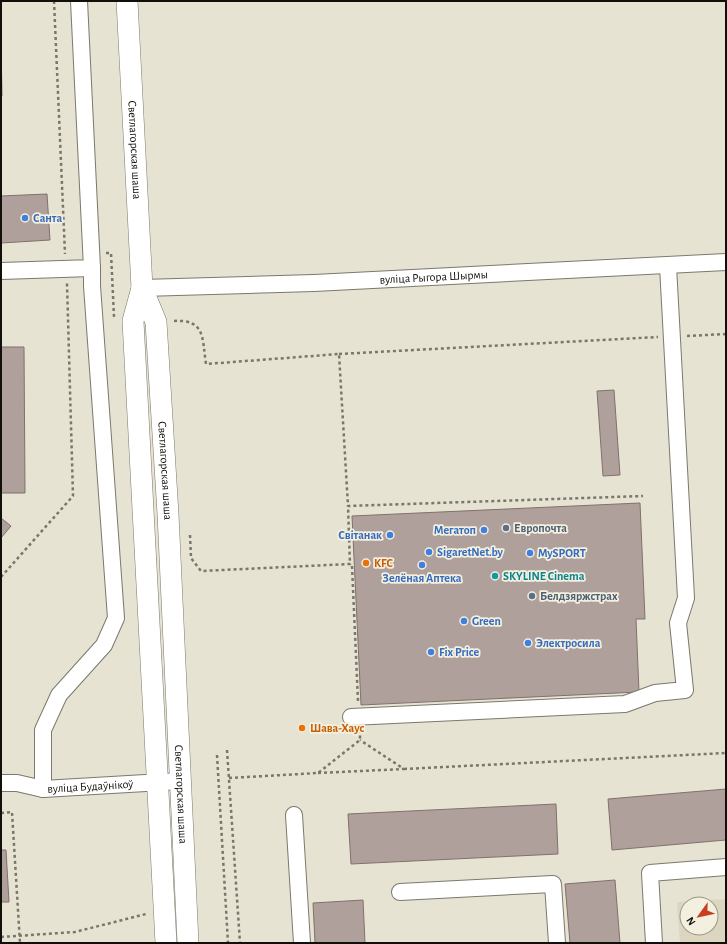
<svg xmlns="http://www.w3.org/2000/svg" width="727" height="944" viewBox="0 0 727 944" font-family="'Alegreya Sans',sans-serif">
	<rect width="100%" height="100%" fill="#e6e3d3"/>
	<path fill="#dcd6c0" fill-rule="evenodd" d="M726 899V943H680L677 902ZM687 904H711V928H687Z"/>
	<path fill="#b0a09b" stroke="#80716c" d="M1 44 2 96H1Z
		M47 194 50 240 1 243V196Z
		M1 347H24L25 493H1Z
		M614 390 620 475 603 476 597 391Z
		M640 503 645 619H636L639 692 361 705 352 516Z
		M1 518 11 526 1 538Z
		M726 789V840L612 850 608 799Z
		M556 804 558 854 351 864 348 814Z
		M1 850H6L9 902H1Z
		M615 880 620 943H570L565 884Z
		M363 900 365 943H315L313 903Z"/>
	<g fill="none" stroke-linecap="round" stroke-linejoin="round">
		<defs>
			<g id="minor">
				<path d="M1 271 92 268 79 1"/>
				<path id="s1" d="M142 288 314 283 726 262"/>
				<path d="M351 717 625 704 655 693 685 690 678 623 686 598 668 266"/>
				<path id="s2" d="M1 783H17L43 789 180 781"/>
				<path d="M43 789V730L59 695 104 645 116 618 92 286V268"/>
				<path d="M294 815 302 943"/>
				<path d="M400 892 553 884 557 943"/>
				<path d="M654 943 650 873 726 867"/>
			</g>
			<g id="major">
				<path id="s3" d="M127 1 142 288 156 322 168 514 188 943"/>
				<path d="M142 288 133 321 166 943"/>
			</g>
		</defs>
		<use href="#minor" stroke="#7c786b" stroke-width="18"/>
		<use href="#major" stroke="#7c786b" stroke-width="22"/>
		<path stroke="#79776c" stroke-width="2.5" stroke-dasharray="3 3" stroke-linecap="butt" d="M54 1 65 254
			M106 253H111L114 317
			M174 321C206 319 202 339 206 364L339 354 348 506
			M687 336 726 334
			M339 354 658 337
			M190 535 191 558 201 571 350 564 348 506 643 496
			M352 566 358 701
			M1 577 73 496 67 283
			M227 750 240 943
			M217 755 228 943
			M404 769 726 753
			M318 773 404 769 360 740
			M229 778 318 773 360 740V732
			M1 813 12 812 20 943
			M1 937 75 932 146 914"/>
		<use href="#minor" stroke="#fff" stroke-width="16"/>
		<use href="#major" stroke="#fff" stroke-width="21"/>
	</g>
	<g fill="#3f7fe0" stroke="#f4f0e0" stroke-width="1.5">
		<circle cx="25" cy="218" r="4"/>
		<circle cx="484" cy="530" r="4"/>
		<circle cx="390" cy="535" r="4"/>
		<circle cx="429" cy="552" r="4"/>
		<circle cx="530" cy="553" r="4"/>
		<circle cx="422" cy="565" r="4"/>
		<circle cx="464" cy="621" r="4"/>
		<circle cx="528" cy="643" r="4"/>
		<circle cx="431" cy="652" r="4"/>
	</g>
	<g fill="#5c6f8a" stroke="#f4f0e0" stroke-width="1.5">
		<circle cx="506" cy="528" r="4"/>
		<circle cx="532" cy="596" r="4"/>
	</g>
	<g fill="#e8710a" stroke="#f4f0e0" stroke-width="1.5">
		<circle cx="366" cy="563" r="4"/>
		<circle cx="302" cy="728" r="4"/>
	</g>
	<circle fill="#0f9aa8" stroke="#f4f0e0" stroke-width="1.5" cx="495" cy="576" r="4"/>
	<g text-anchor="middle" stroke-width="3.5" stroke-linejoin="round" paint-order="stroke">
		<g font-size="12" fill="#100f09" stroke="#f4f0e0">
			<text dy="4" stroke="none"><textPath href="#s3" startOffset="149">Светлагорская шаша</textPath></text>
			<text dy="4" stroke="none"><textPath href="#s1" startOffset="292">вуліца Рыгора Шырмы</textPath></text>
			<text dy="4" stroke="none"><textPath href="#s3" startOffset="473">Светлагорская шаша</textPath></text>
			<text dy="4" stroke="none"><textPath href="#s2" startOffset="90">вуліца Будаўнікоў</textPath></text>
			<text dy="4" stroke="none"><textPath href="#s3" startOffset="797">Светлагорская шаша</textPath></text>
		</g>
		<g font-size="12" font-weight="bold" fill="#366cbe" stroke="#f4f0e0" text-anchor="start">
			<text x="33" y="222">Санта</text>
			<text x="476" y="534" text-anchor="end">Мегатоп</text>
			<text x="382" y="539" text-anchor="end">Світанак</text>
			<text x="437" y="556">SigaretNet.by</text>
			<text x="538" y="557">MySPORT</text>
			<text x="422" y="582" text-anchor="middle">Зелёная Аптека</text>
			<text x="472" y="625">Green</text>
			<text x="536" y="647">Электросила</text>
			<text x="439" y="656">Fix Price</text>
		</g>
		<g font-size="12" font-weight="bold" fill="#4e5e75" stroke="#f4f0e0" text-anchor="start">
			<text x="514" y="532">Европочта</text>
			<text x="540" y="600">Белдзяржстрах</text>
		</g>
		<g font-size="12" font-weight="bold" fill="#c56008" stroke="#f4f0e0" text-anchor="start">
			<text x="374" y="567">KFC</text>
			<text x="310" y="732">Шава-Хаус</text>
		</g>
		<g font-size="12" font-weight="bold" fill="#0d838f" stroke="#f4f0e0" text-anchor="start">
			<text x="503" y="580">SKYLINE Cinema</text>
		</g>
	</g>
	<rect width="727" height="944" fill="none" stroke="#100f09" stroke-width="4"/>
	<g transform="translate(699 916) rotate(237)"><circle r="19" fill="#f4f0e0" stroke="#99968a"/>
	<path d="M0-3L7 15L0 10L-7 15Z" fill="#c83e1f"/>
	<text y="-6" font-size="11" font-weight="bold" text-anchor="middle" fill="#100f09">N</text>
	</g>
</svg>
